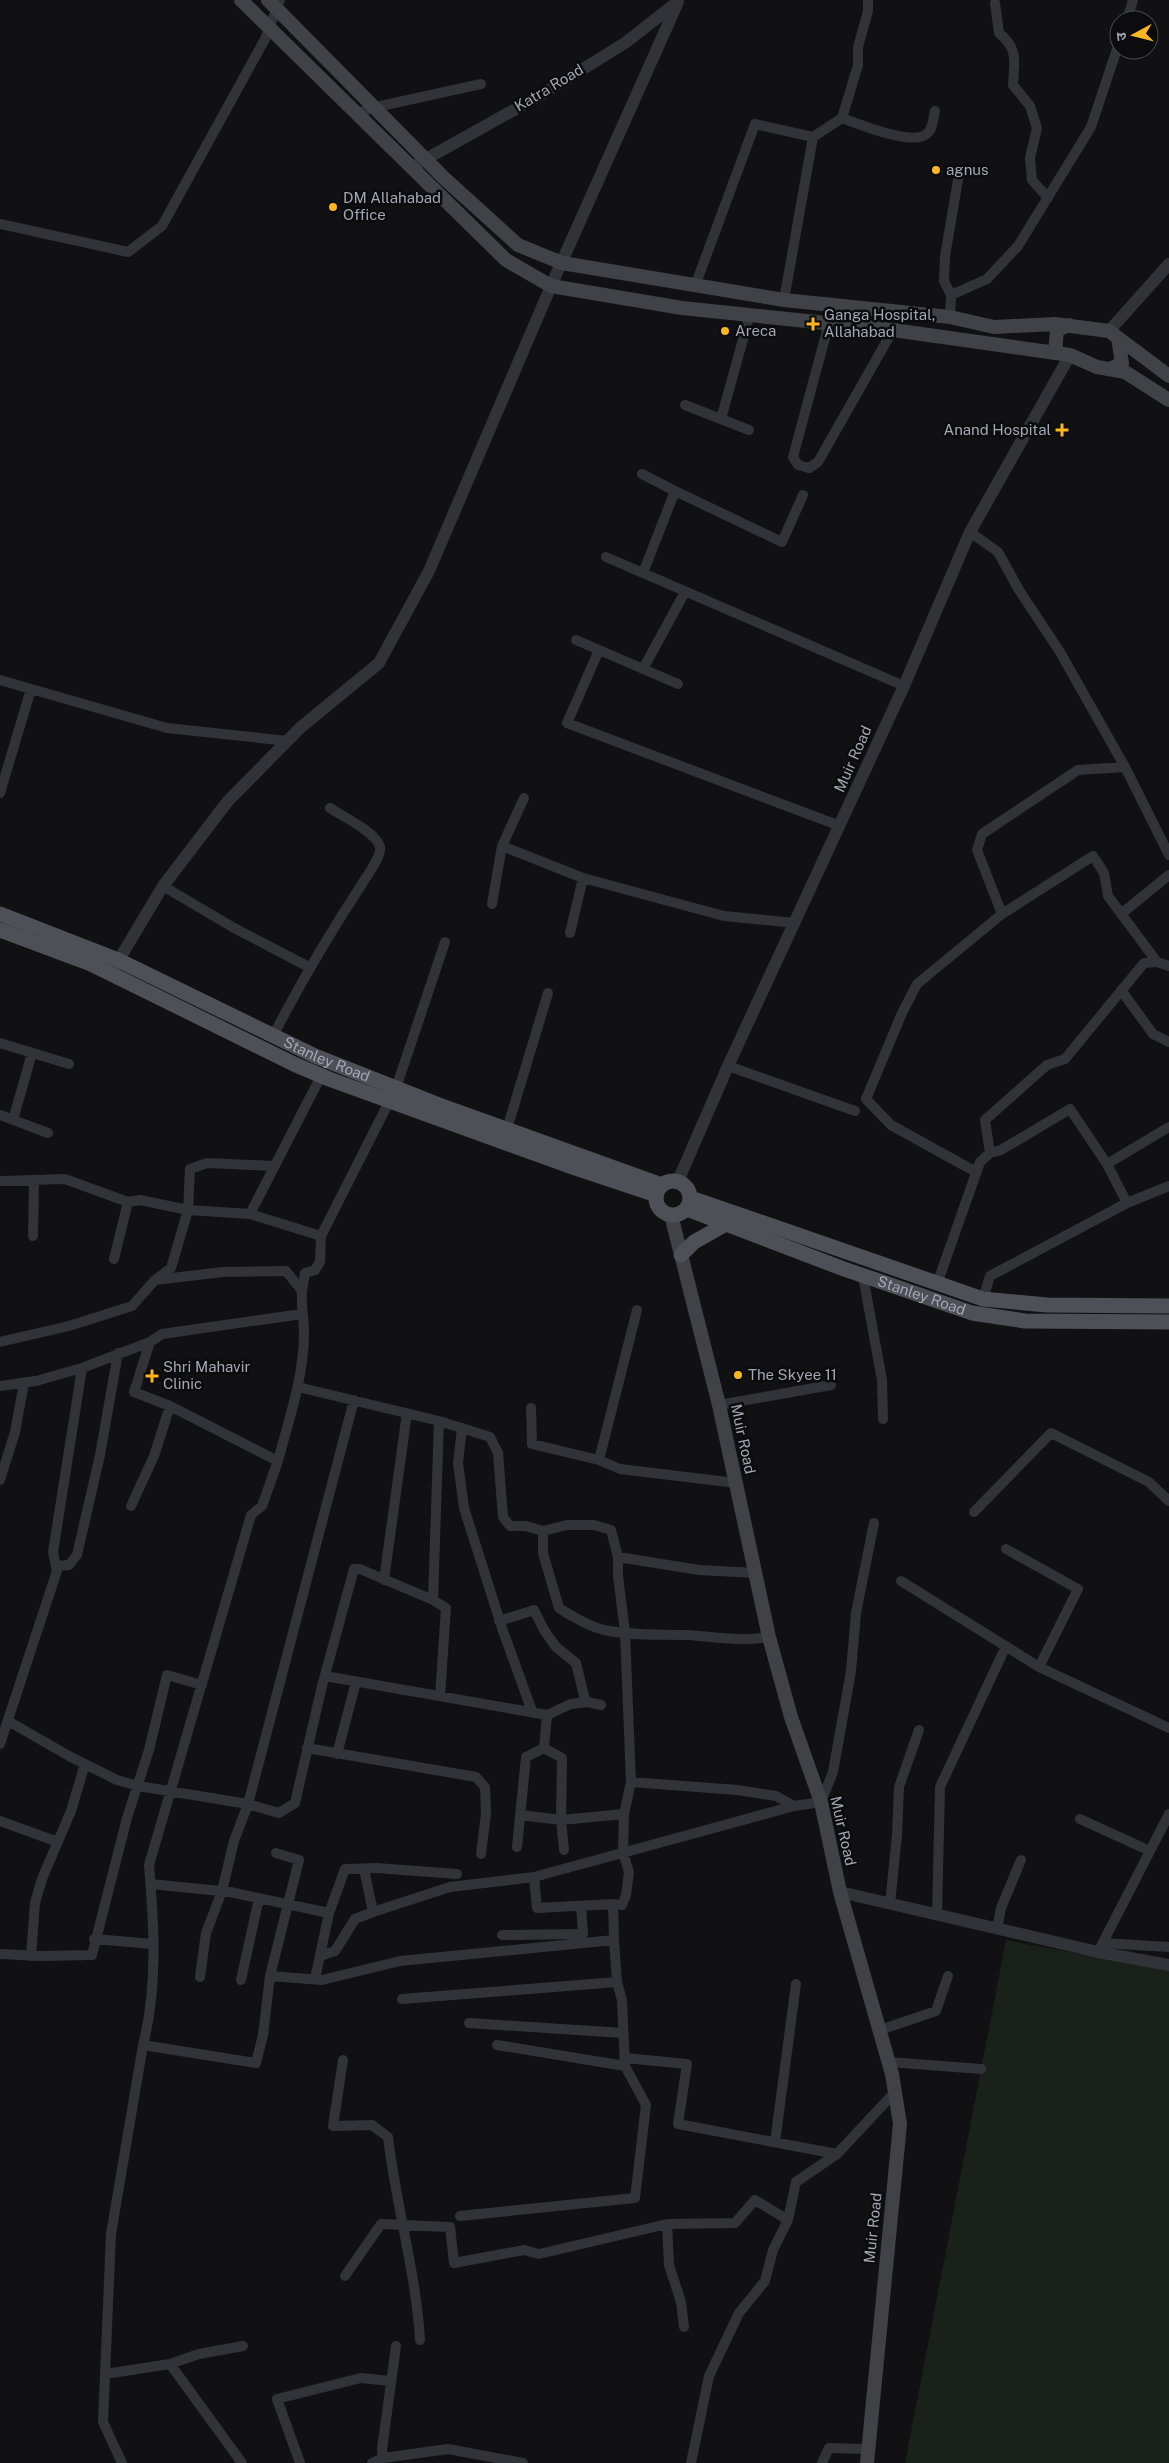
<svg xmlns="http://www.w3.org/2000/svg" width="1169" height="2463" viewBox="0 0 1169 2463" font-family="'Public Sans','Noto Sans Devanagari',sans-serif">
	<rect width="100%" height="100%" fill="#111113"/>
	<path fill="#19211a" d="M1006 1940 1169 1971V2463H905Z"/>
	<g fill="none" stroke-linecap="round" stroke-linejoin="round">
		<path stroke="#323338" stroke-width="10" d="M995 3 999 33C1019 49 1014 62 1013 85L1030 106 1037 128 1030 158 1032 180 1048 198
			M1127 20 1133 0
			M357 113 376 107 481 84
			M842 118C859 124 909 145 925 135 933 131 933 119 935 111
			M813 137 842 118 858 65V47L868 11V0
			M0 224 128 252 162 226 265 39 280 0
			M695 286 755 124 813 137 784 300
			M951 295 987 279 1018 246 1091 127 1119 43
			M950 317 951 295 944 281 945 256 959 174
			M829 323 793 457 798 465 809 468 818 462 893 330
			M685 405 749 430
			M721 419 750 314
			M642 474 675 491
			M970 532 998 552 1019 590 1060 652 1125 767 1169 855
			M606 557 904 686
			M643 573 675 491 782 542 803 495
			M576 640 678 684
			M599 650 567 723 840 826
			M643 669 685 592
			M0 680 167 728 288 741
			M0 793 31 689
			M502 846 583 878 724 916 795 923
			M163 886 234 928 309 967
			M492 904 502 846 524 798
			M1002 914 977 850 982 834 1078 770 1125 767
			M1121 914 1169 875
			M570 933 583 878
			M1121 990 1153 1034 1169 1042
			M273 1036C301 982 329 934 362 884 367 876 382 855 380 847 376 832 342 816 330 808
			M0 1043 69 1064
			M728 1066 855 1111
			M0 1115 48 1133
			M13 1120 32 1053
			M507 1129 548 993
			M990 1153 985 1120 1047 1065 1065 1059 1144 963 1157 962 1169 966
			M1107 1164 1169 1127
			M976 1172 891 1125 866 1099 902 1013 917 984 1002 914 1093 856 1104 873 1108 896 1157 962
			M0 1181 65 1179 128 1202 140 1200 188 1210 250 1214 321 1076
			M250 1214 321 1236 320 1262 315 1270 305 1273 302 1291
			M33 1236 34 1180
			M321 1236 396 1088 445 942
			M114 1259 128 1202
			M863 1276 882 1380 883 1419
			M937 1284 980 1162 990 1153 1001 1150 1070 1109 1107 1164 1127 1203
			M983 1299 990 1276 1127 1203 1169 1186
			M0 1342 69 1326 132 1306 155 1280 171 1268 188 1210 190 1169 207 1163 274 1166
			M150 1342 162 1334 302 1314
			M0 1386 36 1381 82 1368 150 1342 134 1392 170 1406 278 1461C289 1419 304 1376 304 1333 304 1319 301 1306 302 1291L286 1271 223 1272 155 1280
			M298 1387 439 1421 490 1437 498 1453 503 1517 510 1526H526L543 1531 567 1525H594L611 1530 618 1557
			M719 1405 831 1385
			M531 1408 532 1444 599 1460 620 1469 736 1483
			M462 1428 458 1463 464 1508 503 1631 532 1711
			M599 1460 637 1310
			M0 1480 15 1432 24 1383
			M131 1506 154 1456 170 1406
			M974 1512 1051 1433 1149 1482 1169 1501
			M543 1531V1553L559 1608C573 1617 588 1626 604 1630 631 1636 661 1634 688 1635 716 1637 741 1642 769 1637
			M1006 1549 1078 1589 1039 1667
			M56 1566 69 1565 77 1555 100 1455 118 1353
			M384 1580 407 1413
			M901 1581 1039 1667 1169 1728
			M433 1600 439 1421
			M499 1621 534 1610 544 1630 556 1647 576 1663 584 1696 587 1702 601 1705
			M325 1676 547 1715 544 1748
			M547 1715 571 1704 587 1702
			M8 1721 69 1756 117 1780 138 1786 248 1804 279 1813 295 1803 322 1686 354 1569H360L433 1600 446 1608 440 1696
			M0 1744 57 1571 53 1552 82 1368
			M307 1748 476 1777 485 1787 486 1814 481 1854
			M337 1754 356 1682
			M631 1782 625 1632 618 1576V1557L699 1570 756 1573
			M520 1815 561 1820 564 1850
			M1080 1819 1150 1851
			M0 1821 58 1842
			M517 1847 526 1757 544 1748 562 1758 561 1820 624 1814
			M364 1869 373 1912 450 1887 534 1877 794 1806 821 1802 833 1772 851 1671 856 1613 874 1523
			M534 1877 537 1908 613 1904
			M151 1884 230 1892 329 1913
			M890 1904 897 1835 899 1787 919 1730
			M937 1915 940 1787 1006 1646
			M997 1929 1001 1908 1021 1860
			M502 1935 583 1934 581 1906
			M94 1939 153 1944
			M1103 1943 1169 1947
			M1098 1952 1169 1814
			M0 1954 40 1956 92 1955 127 1818 149 1750 167 1675 202 1685
			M31 1956 35 1903 42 1879 71 1811 85 1764
			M320 1956 335 1951 355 1919 373 1912
			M270 1976 322 1980 400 1961 614 1940
			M200 1977 206 1933 222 1891 234 1841 248 1804 354 1400
			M315 1979 329 1913 345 1869 376 1868 457 1874
			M241 1980 259 1898
			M402 1999 617 1982
			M469 2023 623 2033
			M880 2030 936 2011 948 1976
			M143 2045 256 2063 263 2035 270 1976 299 1860 276 1853
			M497 2045 625 2066 622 2000 617 1982 614 1940 613 1904 622 1905 626 1895 629 1872 623 1853 624 1814 631 1782 737 1790 776 1796 794 1806
			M625 2058 687 2064 678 2124 837 2154
			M343 2060 333 2126 372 2125 388 2137C396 2206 416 2272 420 2340
			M889 2062 981 2069
			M775 2142 796 1984
			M460 2216 635 2198 646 2105 625 2066
			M667 2224 669 2265 681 2302 684 2327
			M345 2276 381 2224 450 2227 454 2263 524 2250 539 2254 667 2224 735 2223 755 2200 788 2220
			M170 2364 242 2463
			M105 2374 170 2364 199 2354 243 2346
			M383 2458 382 2449 396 2346
			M122 2463 103 2422 111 2234 143 2045C158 1987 154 1924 149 1865L251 1515 262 1506 278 1461
			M300 2463 277 2399 361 2378 390 2381
			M372 2463 383 2458 448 2449 523 2463
			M691 2463 709 2376 739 2313 765 2281 773 2250 788 2220 796 2182 837 2154 895 2092
			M822 2463 829 2448 868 2449"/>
		<path stroke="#323338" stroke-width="12" d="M417 164 539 96 625 43 676 3
			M1109 331 1169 264
			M111 973 163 886 228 801 300 728 379 663 429 571 551 286 678 2
			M678 1181 728 1066 904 686 970 532 1070 355
			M840 1892 1098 1952 1169 1965"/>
		<path stroke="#404248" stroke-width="14" d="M241 0 506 260 551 286 682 308 893 330 1070 355 1097 367 1125 372 1169 400
			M268 0 444 178 518 245 562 263 784 300 950 317 994 327 1055 324 1109 331 1169 376
			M1055 353 1057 330 1069 325
			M1110 369 1122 363 1118 338
			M671 1215 719 1405 769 1637 791 1717 821 1802 840 1892 892 2074 900 2124 867 2463"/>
		<g stroke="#4e5057" stroke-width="15">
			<path id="s1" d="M0 914 118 960 315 1056 439 1105 662 1185"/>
			<path d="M0 930 91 964 296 1065 329 1079 575 1168 656 1195"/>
			<circle cx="673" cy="1198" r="17"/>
			<path d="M691 1198 983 1299 1047 1305 1169 1306"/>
			<path id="s2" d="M687 1209 844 1269 972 1313 1025 1321 1169 1322"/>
			<path d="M681 1255 694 1242 726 1224"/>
		</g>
	</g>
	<g fill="#fcb720" stroke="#0c0c0e" stroke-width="2">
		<circle cx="936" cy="170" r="5"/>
		<circle cx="333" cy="207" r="5"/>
		<path d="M810.5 316.5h5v5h5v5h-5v5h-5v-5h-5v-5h5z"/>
		<circle cx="725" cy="331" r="5"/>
		<path d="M1059.5 422.5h5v5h5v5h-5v5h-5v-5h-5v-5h5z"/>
		<circle cx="738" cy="1375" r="5"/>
		<path d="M149.5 1368.5h5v5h5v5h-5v5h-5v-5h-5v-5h5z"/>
	</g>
	<g text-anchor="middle" stroke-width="5" stroke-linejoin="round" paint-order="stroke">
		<g font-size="15" fill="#a2a7b4" stroke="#0c0c0e">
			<text transform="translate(549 88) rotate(-31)" y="5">Katra Road</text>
			<text transform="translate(853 759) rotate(-66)" y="5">Muir Road</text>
			<text dy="5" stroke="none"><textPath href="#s1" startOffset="358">Stanley Road</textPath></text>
			<text dy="5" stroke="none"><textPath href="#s2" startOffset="250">Stanley Road</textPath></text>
			<text transform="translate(743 1439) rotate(78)" y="5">Muir Road</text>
			<text transform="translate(843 1831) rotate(77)" y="5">Muir Road</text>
			<text transform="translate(873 2228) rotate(-84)" y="5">Muir Road</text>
		</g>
		<g font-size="15" fill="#a2a7b4" stroke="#0c0c0e" text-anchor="start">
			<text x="946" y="175">agnus</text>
			<text x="343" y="203">DM Allahabad<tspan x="343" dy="17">Office</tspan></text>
			<text x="824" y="320">Ganga Hospital,<tspan x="824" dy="17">Allahabad</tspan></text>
			<text x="735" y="336">Areca</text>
			<text x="1051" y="435" text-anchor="end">Anand Hospital</text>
			<text x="163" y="1372">Shri Mahavir<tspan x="163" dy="17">Clinic</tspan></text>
			<text x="748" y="1380">The Skyee 11</text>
		</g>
	</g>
	<g transform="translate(1134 35) rotate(263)"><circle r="24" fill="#0c0c0e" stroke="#484a50"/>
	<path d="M0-4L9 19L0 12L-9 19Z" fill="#fcb720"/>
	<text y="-8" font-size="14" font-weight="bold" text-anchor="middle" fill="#a2a7b4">उ</text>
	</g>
</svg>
